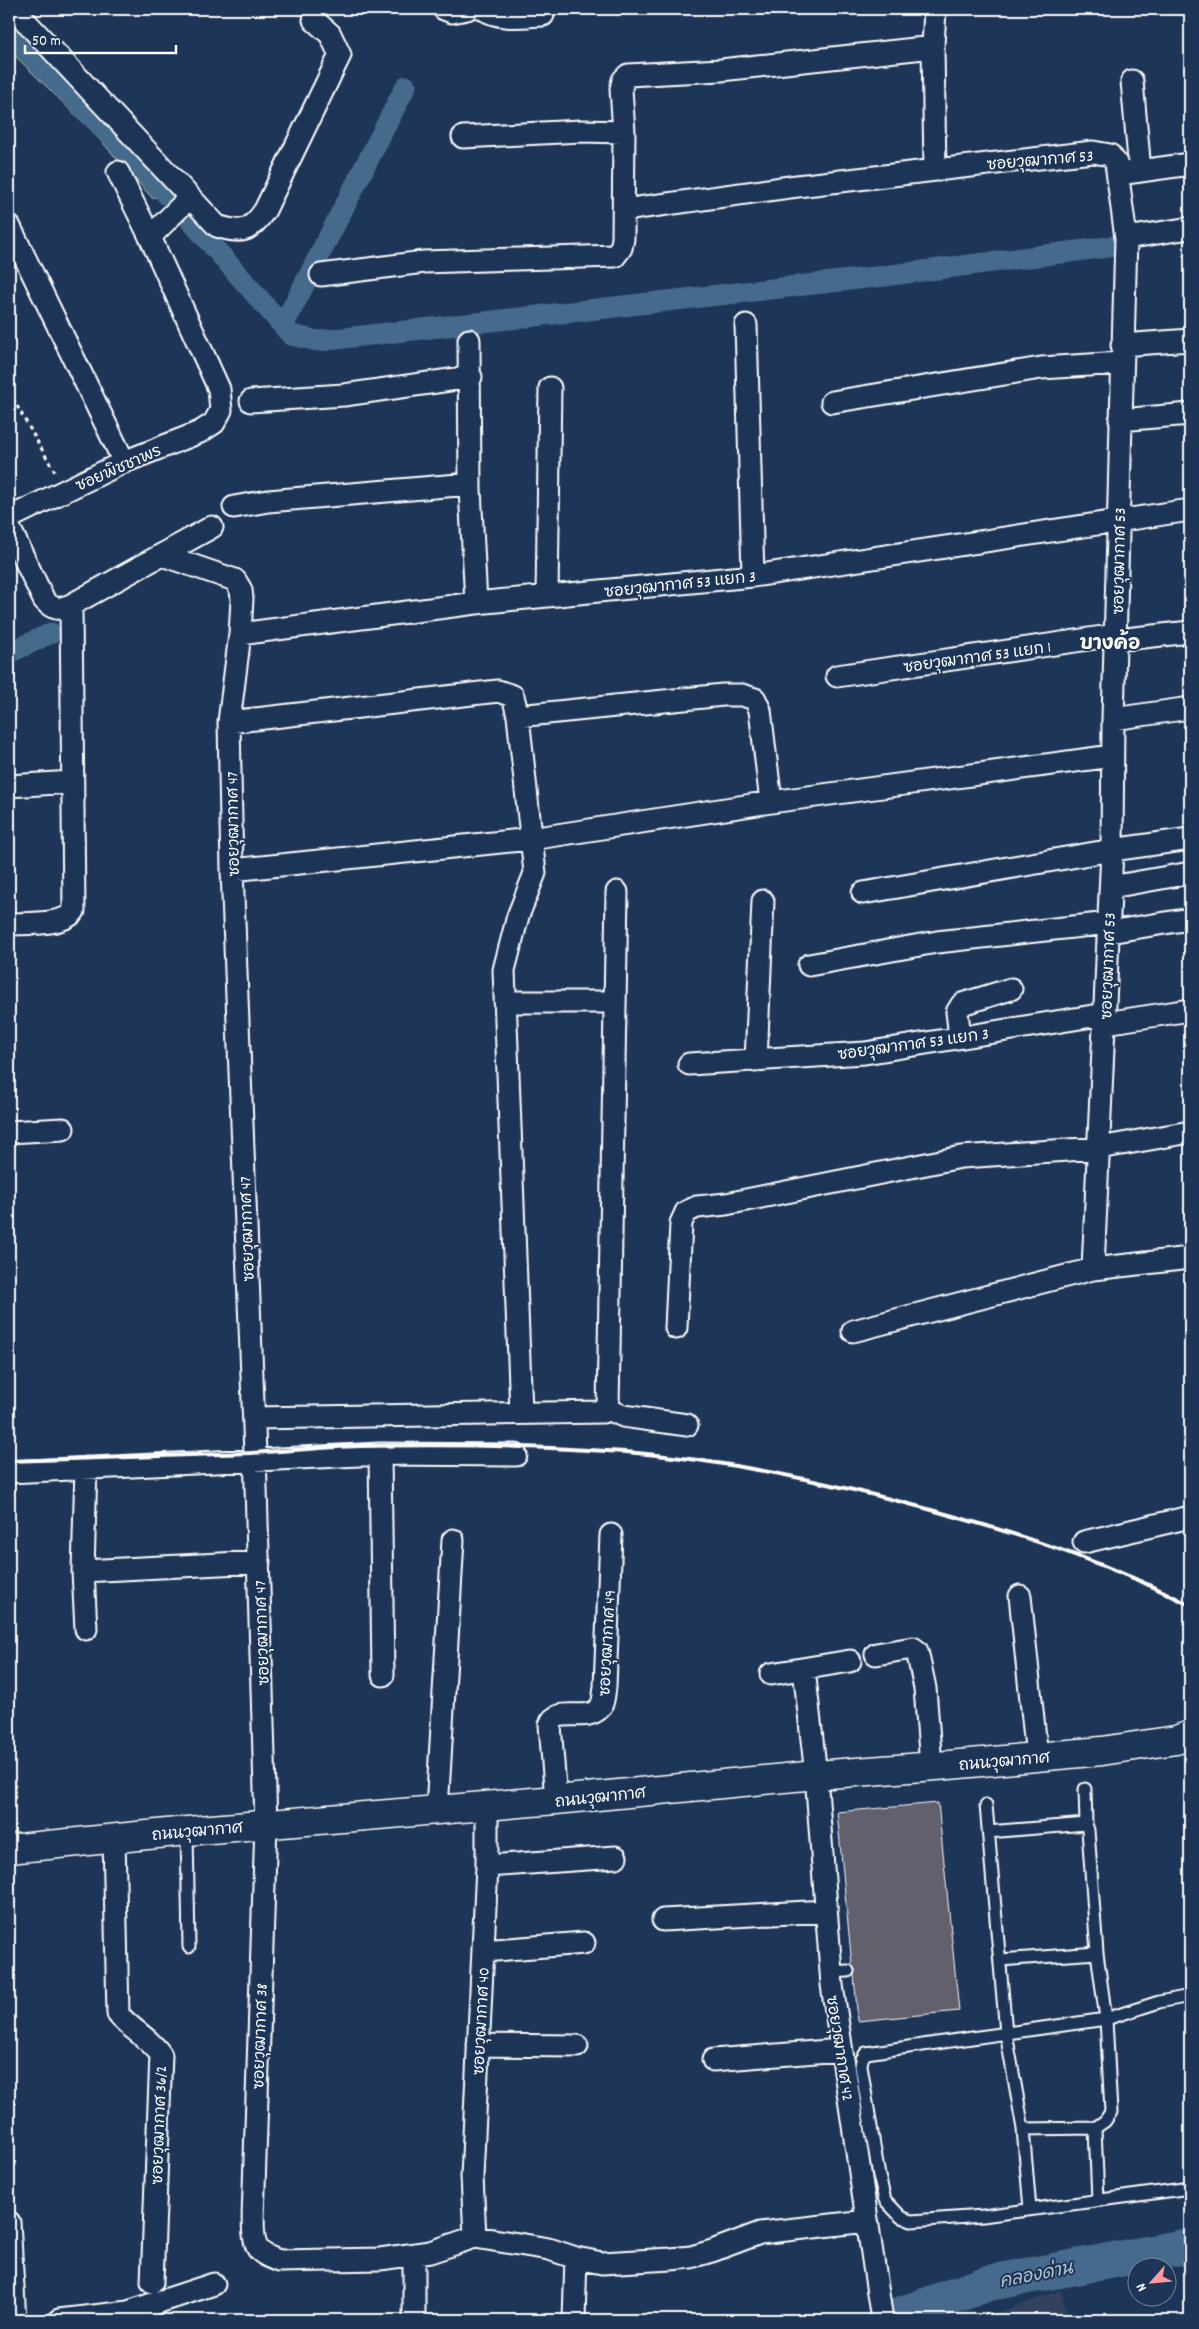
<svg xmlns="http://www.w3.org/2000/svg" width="1199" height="2329" viewBox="0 0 1199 2329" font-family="Dekko,'Playpen Sans Thai',sans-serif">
	<rect width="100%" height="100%" fill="#1d3557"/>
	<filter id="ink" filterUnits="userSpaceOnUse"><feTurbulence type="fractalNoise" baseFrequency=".02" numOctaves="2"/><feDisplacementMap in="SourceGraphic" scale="10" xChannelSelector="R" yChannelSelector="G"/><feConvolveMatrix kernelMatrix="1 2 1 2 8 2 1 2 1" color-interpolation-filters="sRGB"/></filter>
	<g filter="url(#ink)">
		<path fill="#32425d" d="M1061 2290 1068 2320H977Z"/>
		<path fill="#537271" stroke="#a9b8b8" d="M9 15 169 183 153 199 92 131 9 50Z"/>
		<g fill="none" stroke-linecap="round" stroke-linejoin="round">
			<path stroke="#446b8b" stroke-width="21" d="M9 33 140 165 168 196
				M190 220 291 335 318 341 884 276 1115 246
				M283 326 406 86
				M9 653 51 633"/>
			<path stroke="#446b8b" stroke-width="36" d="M886 2320 989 2283 1190 2246"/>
		</g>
		<path fill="#62616c" stroke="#fff" d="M938 1803 959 2011 858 2021 854 1976 855 1970 852 1965 837 1812Z"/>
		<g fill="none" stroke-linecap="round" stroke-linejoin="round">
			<defs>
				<path id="service" d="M1085 1789 1086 1824
					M986 1805 1006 2033 1023 2129 1030 2209
					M187 1831 189 1947
					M988 1832 1086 1824 1088 1830 1097 1953 1000 1960
					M831 1972 848 1971
					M1190 1996 1159 2002 1106 2019 866 2053 862 2059 861 2066 879 2176 885 2200 901 2217 911 2221 983 2216 1190 2188
					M1095 2128 1098 2200
					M1023 2129 1095 2128 1105 2121 1111 2112 1106 2019 1097 1953"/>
				<path id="minor" d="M14 9 217 226C242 234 250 232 265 210L340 55 330 34 314 20
					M444 9 452 12 467 9
					M483 9C500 20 523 16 543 15
					M1132 81 1140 171
					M463 137 581 131 624 132
					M935 170 933 47 935 9
					M1126 173 1190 164
					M624 210 797 186 1093 152 1110 155 1116 163 1126 238 1113 719 1112 850 1093 1269
					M9 225 124 462
					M150 237 190 197
					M1126 238 1190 228
					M321 275 424 262 615 256 621 248 623 239 624 132 621 89 623 80 628 75 721 70 933 47
					M746 325 753 576
					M469 340 470 489 476 603
					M1122 345 1190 340
					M251 401 344 395 471 377
					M832 402 1041 368 1121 363
					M1120 420 1190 414
					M234 507 268 501 470 484
					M9 518 124 462 200 432 214 423 221 410 219 389 150 237 118 172
					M9 527 44 600C53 610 59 610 71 605L74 911C64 926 26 923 9 924
					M162 555 235 580 241 590 242 599 240 634 229 722 232 870 255 1453 266 1824 254 2188C254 2201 250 2240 259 2250 264 2256 272 2258 279 2261L380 2259 430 2252 475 2237 549 2249 576 2258 602 2263 671 2259 691 2257 712 2251 760 2233 867 2221
					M547 596 550 388
					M71 605 212 527
					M240 634 476 603 753 576 1190 510
					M1116 640 1190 632
					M837 676 1116 635
					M518 716 723 695H742L755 699 760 710 771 802
					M1113 719 1190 708
					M229 722 498 691 513 696 518 716 535 873 518 916 504 970 521 1412
					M9 786 72 782
					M232 870 531 839 771 802 1112 756
					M1111 887 1190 873
					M863 893 1112 850 1190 839
					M1109 932 1190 919
					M809 965 937 942 1109 923
					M506 1002H615
					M1105 1023 1190 1010
					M960 1037 957 1012 962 1004 1011 989
					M756 1061 763 901
					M689 1064 865 1053 1105 1014
					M9 1132 63 1129
					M676 1328 681 1223 686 1212 697 1207 726 1204 961 1157 1099 1148 1190 1132
					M853 1331 1093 1269 1190 1258
					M608 1409 617 892
					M254 1418 603 1412 608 1409 623 1416 687 1425
					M380 1454 383 1675
					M9 1472 380 1454 516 1455
					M1084 1542 1190 1517
					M83 1571 259 1562
					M1020 1596 1037 1757
					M86 1629 83 1571 86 1468
					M876 1654 913 1648 917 1651 925 1688 931 1766
					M804 1669 816 1775 832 1985 882 2320
					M771 1674 850 1661
					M556 1800 550 1725C556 1704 589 1725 601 1706 604 1701 604 1693 605 1687L611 1535
					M437 1810 453 1540
					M114 1838 118 2014C131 2030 150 2038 161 2055L152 2282
					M487 1866 616 1857
					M663 1920 826 1911
					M483 1951 584 1943
					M478 2045 577 2046
					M713 2060 841 2050
					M9 2222 15 2320
					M475 2237 472 2177 487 1866V1805
					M414 2254V2320
					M574 2319 576 2258
					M59 2320 128 2312 214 2284"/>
				<path id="secondary" d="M9 1849 187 1831 556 1800 816 1775 949 1765 1102 1751 1176 1740 1190 1735"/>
			</defs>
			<use href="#service" stroke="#fff" stroke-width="15"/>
			<use href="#minor" stroke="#fff" stroke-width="25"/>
			<use href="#secondary" stroke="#fff" stroke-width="31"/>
			<path stroke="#fff" stroke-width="3" stroke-dasharray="4 4" stroke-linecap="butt" d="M9 392 56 474"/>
			<use href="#service" stroke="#1d3557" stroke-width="11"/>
			<use href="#minor" stroke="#1d3557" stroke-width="21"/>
			<use href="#secondary" stroke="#1d3557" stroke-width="28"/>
			<path stroke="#fff" stroke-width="4" d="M9 1461C89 1458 170 1456 251 1453 287 1451 323 1447 360 1446 449 1444 538 1446 626 1452 736 1461 847 1486 953 1516 1034 1539 1115 1566 1190 1605"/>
		</g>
	</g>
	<g text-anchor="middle" stroke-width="4" stroke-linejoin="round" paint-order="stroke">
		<g font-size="16" fill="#fff" stroke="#1d3557">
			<text transform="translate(1040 159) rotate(-5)" y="6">ซอยวุฒากาศ 53</text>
			<text transform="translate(118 467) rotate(-24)" y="6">ซอยพิชชาพร</text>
			<text transform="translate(1118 561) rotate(-89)" y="6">ซอยวุฒากาศ 53</text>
			<text transform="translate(680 583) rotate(-6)" y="6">ซอยวุฒากาศ 53 แยก 3</text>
			<text transform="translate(977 656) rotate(-8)" y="6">ซอยวุฒากาศ 53 แยก 1</text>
			<text transform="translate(232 824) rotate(-91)" y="6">ซอยวุฒากาศ 47</text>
			<text transform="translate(1107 966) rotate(-88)" y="6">ซอยวุฒากาศ 53</text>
			<text transform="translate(913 1043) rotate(-8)" y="6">ซอยวุฒากาศ 53 แยก 3</text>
			<text transform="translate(246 1229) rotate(-92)" y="6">ซอยวุฒากาศ 47</text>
			<text transform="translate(261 1633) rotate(-92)" y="6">ซอยวุฒากาศ 47</text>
			<text transform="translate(606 1643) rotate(-87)" y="6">ซอยวุฒากาศ 49</text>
			<text transform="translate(1004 1760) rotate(-5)" y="6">ถนนวุฒากาศ</text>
			<text transform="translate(600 1796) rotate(-6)" y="6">ถนนวุฒากาศ</text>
			<text transform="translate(197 1830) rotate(-5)" y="6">ถนนวุฒากาศ</text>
			<text transform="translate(480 2021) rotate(-87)" y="6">ซอยวุฒากาศ 40</text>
			<text transform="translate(259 2036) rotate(-88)" y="6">ซอยวุฒากาศ 38</text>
			<text transform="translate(841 2048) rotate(81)" y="6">ซอยวุฒากาศ 42</text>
			<text transform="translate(158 2125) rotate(-88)" y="6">ซอยวุฒากาศ 36/2</text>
		</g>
		<g font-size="18" font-style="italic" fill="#b4c4d1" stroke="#1d3557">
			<text transform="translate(1036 2274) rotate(-11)" y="6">คลองด่าน</text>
		</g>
		<g font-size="19" font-weight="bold" fill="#fff" stroke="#1d3557">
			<text x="1110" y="649">บางค้อ</text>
		</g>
	</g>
	<rect width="1199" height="2329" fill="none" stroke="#1d3557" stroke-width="30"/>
	<rect x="15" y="15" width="1169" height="2299" fill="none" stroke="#fff" stroke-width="2" filter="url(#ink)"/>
	<g transform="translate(1152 2282) rotate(243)"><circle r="24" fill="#1d3557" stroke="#77869a"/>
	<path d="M0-4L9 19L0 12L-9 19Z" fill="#ff9aa2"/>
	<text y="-8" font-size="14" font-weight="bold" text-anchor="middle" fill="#ffffff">N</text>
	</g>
	<path d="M25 45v8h151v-8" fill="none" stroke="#ffffff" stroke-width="2.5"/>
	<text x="32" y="45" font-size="15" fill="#ffffff" stroke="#1d3557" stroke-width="4" paint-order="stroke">50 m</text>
</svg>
